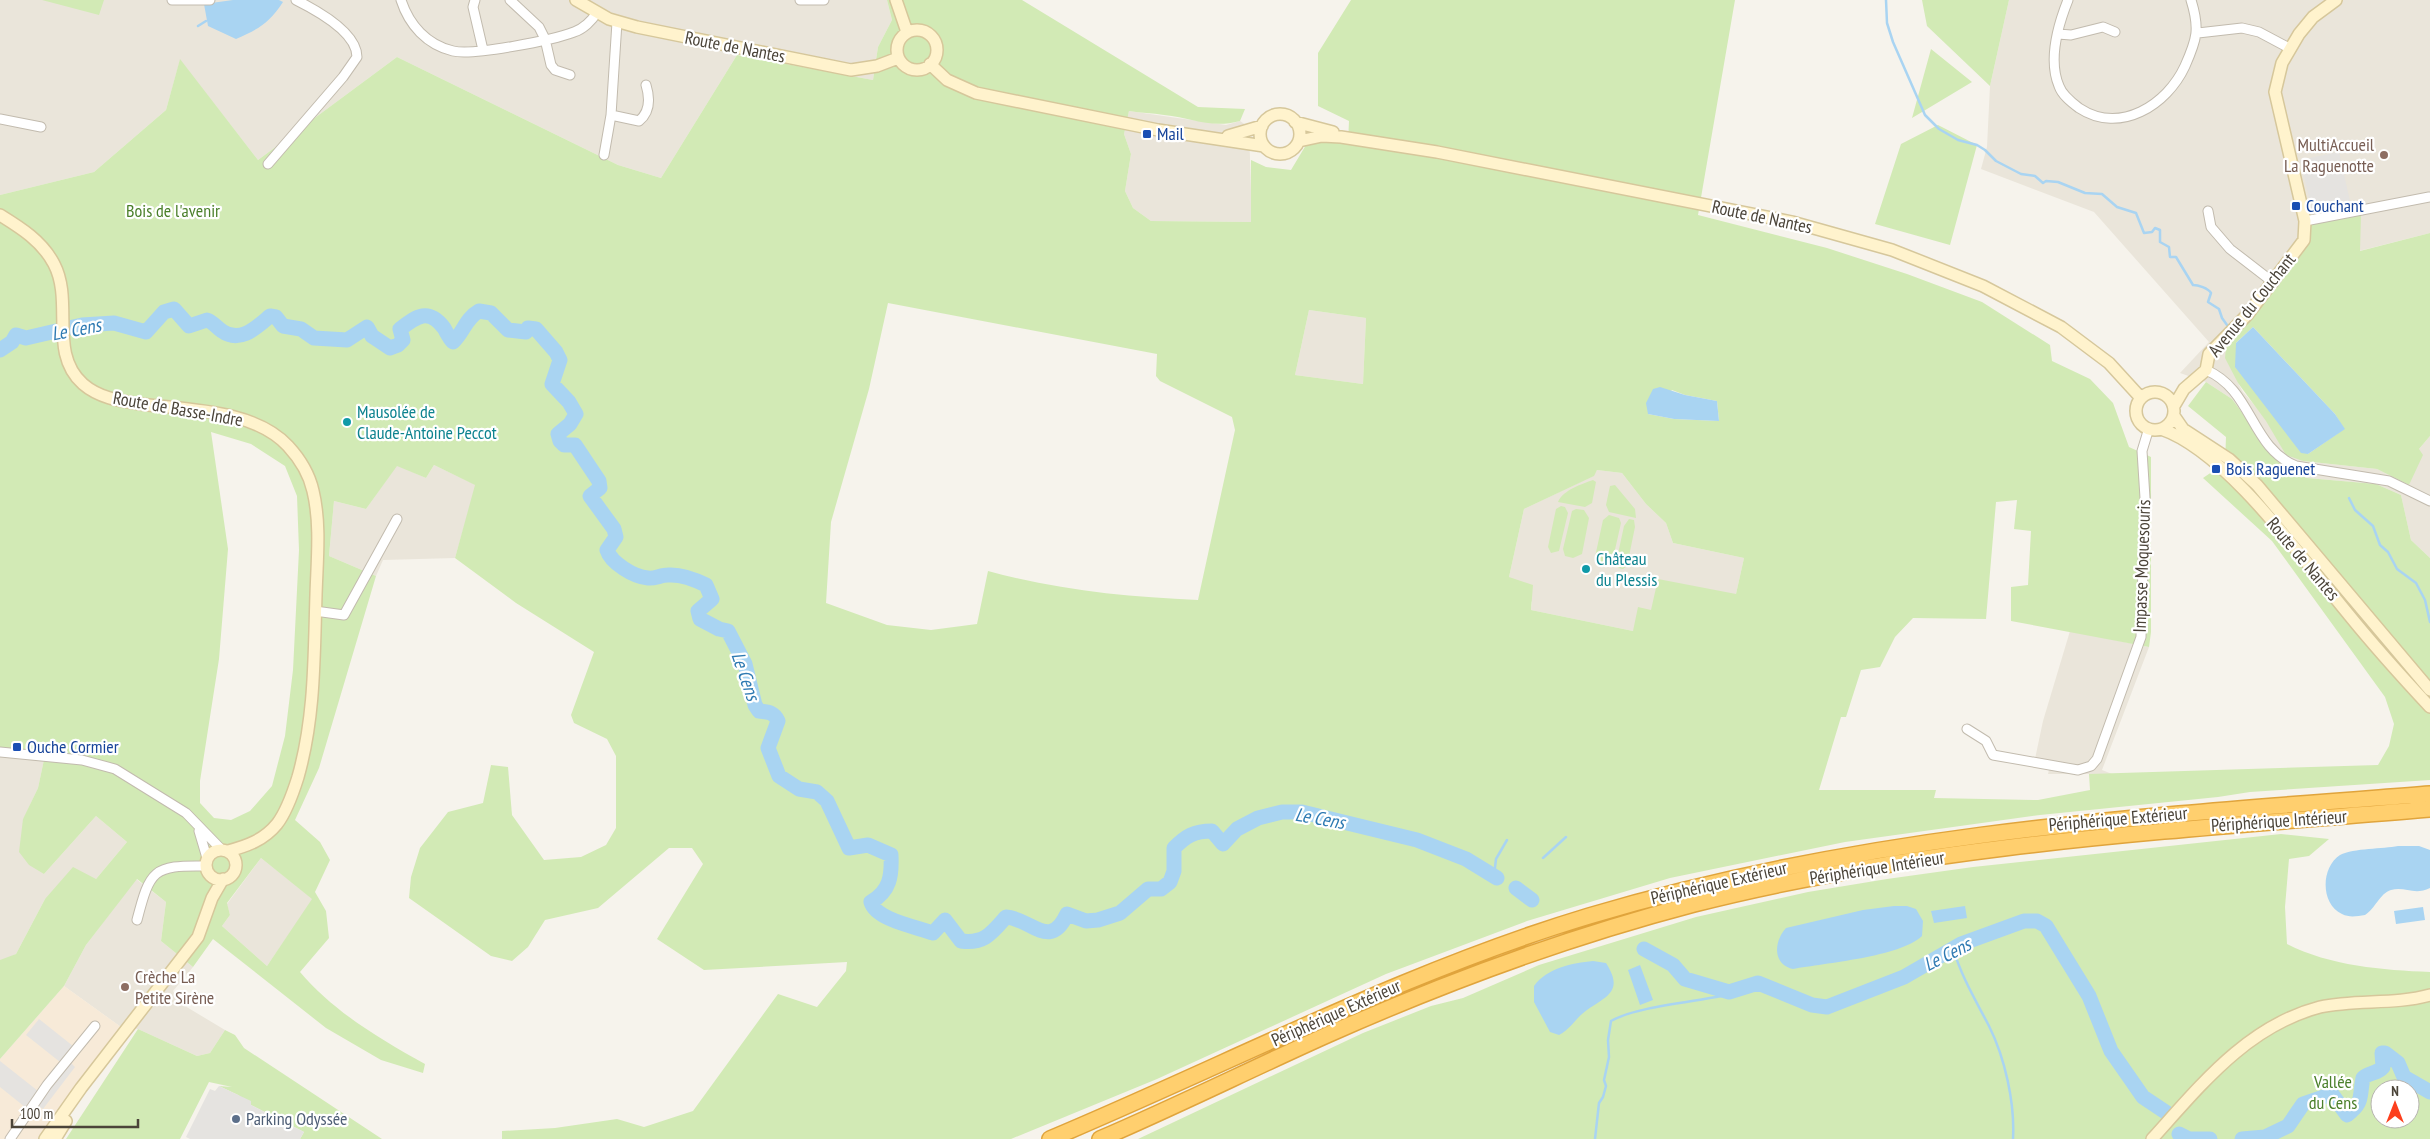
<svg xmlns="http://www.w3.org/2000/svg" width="2430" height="1139" viewBox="0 0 2430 1139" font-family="'PT Sans Narrow',sans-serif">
	<rect width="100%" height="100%" fill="#f6f3ec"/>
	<path fill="#eae5da" d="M0 0H887L892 20 878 47 873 80 737 55 661 178 618 165 397 57 258 160 180 60 166 110 94 172 0 195Z
		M2009 0H2430V233L2359 251 2305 243 2278 285 2226 348 2238 383 2243 392 2303 461 2377 469 2409 485 2419 449 2430 436V558L2411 540 2401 495 2376 484 2307 478 2283 468 2232 399 2206 382 2180 373 2209 342 2094 212 1981 169 1987 147 1990 86Z
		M1129 111 1226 125 1240 121 1249 127 1252 222 1151 221 1133 208 1125 191 1131 154 1124 134Z
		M1309 310 1366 318 1363 384 1295 375Z
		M397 465 426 478 434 465 476 485 455 558 383 560 376 576 329 556 334 501 366 509Z
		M1597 470 1622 473 1646 504 1666 523 1673 543 1744 558 1736 594 1651 610 1633 631 1531 610 1532 602 1509 577 1524 509 1593 476Z
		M2070 631 2149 647 2102 770 2112 774H2048L2051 761 2035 759 2043 721Z
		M0 747 45 755 38 788 23 820 44 874 96 816 127 842 96 879 45 899 16 954 2 961 0 960Z
		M261 858 313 899 267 966 222 926 230 915 227 904Z
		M136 879 166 902 161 941 193 967 173 991 180 1003 225 1030 210 1053 197 1056 138 1029 121 1027 64 986 86 945Z"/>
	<path fill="#f7ead8" d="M64 986 121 1027 39 1139H0V1059Z"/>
	<path fill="#d2eab5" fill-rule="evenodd" d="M42 0H104L99 15Z
		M887 0H1022L1198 107 1245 109 1240 121C1211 129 1193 118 1164 115 1152 113 1141 113 1129 111L1124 134 1131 154 1125 191 1133 208 1151 221 1251 222V160L1266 167 1291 170 1306 145 1326 141 1348 142 1349 121 1318 106V53L1351 0H1735L1698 215 1827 248 1907 274 1982 302 2050 345 2052 361 2090 379 2113 403 2129 447 2151 457V632L2149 647 2011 621V587L2028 585 2031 531 2014 529 2017 500 1996 502 1986 619 1913 618 1895 637 1880 667 1861 670 1846 717H1841L1819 790H1936L1934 798 2038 800 2090 790 2089 774 2378 765 2389 746 2394 724 2385 697 2272 541 2203 478 2225 463 2226 437 2188 406 2206 382 2232 399 2283 468 2307 478 2376 484 2401 495 2411 540 2430 558V780L2250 792 2218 797 2040 815 1845 842 1670 878 1527 921 1386 974 1157 1079 1011 1139H502V1131L555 1128 617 1119 644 1127 693 1111 778 994 817 1007 846 971 847 962 704 970 657 939 703 864 692 848H669L598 908 545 920 528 947 512 961 491 956 409 898 411 877 420 848 448 812 483 803 491 765 508 767 512 815 544 860 581 857 606 845 616 828V756L607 739 574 723 571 715 594 652 516 603 455 558 475 485 434 465 426 478 397 466 366 509 334 501 329 556 376 576 319 768 295 820 320 842 330 860 315 892 326 911 329 938 300 972C334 1012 380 1039 425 1064L423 1073 381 1060 326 1028 213 939 193 967 161 941 166 902 137 879 86 945 64 986 0 1059V960L16 954 45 899 73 867 96 879 127 842 96 816 44 874 29 865 19 852 23 819 38 788 45 755 0 747V195L94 172 166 110 180 59 258 160 397 57 618 165 661 178 737 55 873 80 878 47 892 20ZM888 303 1157 354 1156 376 1160 381 1232 417 1235 430 1198 600C1126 597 1057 590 988 571L977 624 931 630 887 625 826 603 831 522 869 389ZM1309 310 1366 318 1363 384 1295 375ZM1672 390 1685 395 1717 401 1719 421 1674 419 1648 414ZM211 432 251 444 285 466 297 496 299 550 293 670 285 736 272 786 250 811 231 820 214 818 200 803V781L219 659 228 549ZM1597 470 1622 473 1646 504 1666 523 1673 543 1744 558 1736 594 1658 579 1651 610 1638 607 1633 631 1531 610 1533 585 1509 577 1524 509 1594 476ZM261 858 312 899 267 966 222 926 230 915 227 903Z
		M1922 0H2009L1990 86 1927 26Z
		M1931 49 1972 82 1912 118Z
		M1938 125 1977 145 1950 245 1875 224 1901 144Z
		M2361 215 2360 251 2430 233V436L2419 449 2423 455 2409 485 2377 469 2303 461 2286 455 2266 421 2238 383 2225 358 2226 348 2278 285 2305 243 2308 225ZM2253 327 2335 414 2344 429 2308 454 2236 343Z
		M1593 480 1596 482 1592 503 1585 507 1558 502C1563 490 1582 484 1593 480Z
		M1615 485 1635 509 1636 518 1609 512 1606 505 1610 486Z
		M1561 506 1565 507 1568 513 1559 551 1551 553 1548 547 1556 509Z
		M1576 509 1584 510 1589 518 1582 554 1573 558 1565 556 1563 549 1572 511Z
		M1609 515 1619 518 1621 523 1612 563 1606 565 1599 564 1595 557 1603 520Z
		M1629 519 1634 520 1635 527 1627 566 1623 569 1618 568 1616 563 1624 526Z
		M2281 834 2329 839 2309 856 2289 859 2285 907 2287 944C2330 966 2383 970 2430 972V1139H1138L1363 1033 1431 1006 1463 998 1539 965 1696 917 1808 892 1887 879 1973 867ZM2380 1089H2410V1119H2380Z
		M138 1029 197 1056 210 1053 225 1030 235 1035 244 1048 382 1139H300L304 1132 251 1105 238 1095 219 1086 232 1087 209 1082 180 1139H66Z"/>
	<path fill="#e5e3e0" d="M2339 152 2351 206 2313 214 2300 160Z
		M39 1019 73 1046 60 1062 26 1035Z
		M0 1061 38 1091 25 1107 0 1087Z
		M70 1062 75 1067 43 1109 37 1105Z
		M219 1086 251 1101V1105L304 1132 300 1139H190L186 1137 210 1089 215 1091Z"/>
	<path fill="#a9d4f2" d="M233 0H279L283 2C269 23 259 29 236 39L208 26 204 4Z
		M2253 327 2335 414 2345 429 2308 454 2301 453 2235 367 2236 343Z
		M1660 387 1685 395 1717 401 1719 421 1674 419 1648 414 1646 403 1653 389Z
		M2398 846H2419L2430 850V888C2414 896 2405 886 2391 890 2380 893 2375 909 2365 915 2357 916 2350 918 2342 914 2320 904 2321 867 2340 855 2354 848 2383 849 2398 846Z
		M1894 906H1907L1916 909 1923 921 1922 936C1900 957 1825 963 1793 969 1772 964 1774 941 1786 928L1863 910Z
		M1965 906 1967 918 1934 923 1931 911Z
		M2423 907 2425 920 2396 924 2394 911Z
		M1593 961 1606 963C1626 994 1603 997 1582 1014 1574 1021 1570 1029 1559 1035L1550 1032 1534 1002V986C1547 968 1572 963 1593 961Z
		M1640 965 1653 1000 1640 1005 1628 970Z"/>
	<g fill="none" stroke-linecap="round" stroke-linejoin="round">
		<path stroke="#a9d4f2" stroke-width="2.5" d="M1886 0 1887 23 1893 42 1925 115 1939 129 1958 140 1977 145 1985 150 1996 161 2021 174 2035 176 2043 183 2046 181 2058 182 2085 193 2102 194 2117 207 2136 213 2144 233 2152 232 2155 228 2160 230V242L2169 247 2170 257H2176L2193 285C2198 285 2208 288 2211 293L2208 302 2219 309 2222 318 2227 325
			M198 26 206 21
			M2349 498 2355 510 2373 526 2380 545 2388 552 2397 569 2416 583 2425 600 2430 622
			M1543 858 1566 837
			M1494 876 1496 859 1507 840
			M1953 948C1961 976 1976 1001 1989 1026 2005 1058 2015 1103 2013 1139
			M1595 1139 1599 1103 1603 1097 1606 1086 1604 1080 1609 1057 1608 1040 1611 1021C1635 1007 1692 1002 1721 996L1729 992"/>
		<path stroke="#a9d4f2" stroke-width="15" d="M0 350 12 342 16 335 26 338 82 325 114 323 146 332 164 312 174 309 189 326 207 320C213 322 216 327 222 331 240 344 257 327 270 316L276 317 283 326 301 329 314 338 347 340 367 327 372 336 390 348 398 345 403 340 400 329C416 317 428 307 444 328 447 333 449 338 453 342 464 332 465 319 479 311L491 313 508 330 526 332 528 328 536 329 556 352 560 360 552 384 569 402 576 414 570 424 558 434 560 441 564 445H575L599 481 600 488 590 496 614 529 616 537 607 550C611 563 634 577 648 578 654 579 661 575 668 575 681 574 694 579 706 585L712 599 698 611 700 619 719 629 728 631 745 664 755 705 759 711C768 712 774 712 778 721L768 748 779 776 799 789 817 792 827 801 849 848 868 845 891 855C892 876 890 891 871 902 876 920 917 927 933 933L945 920 961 941C984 944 991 934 1006 917 1032 919 1050 951 1067 914L1086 921 1098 920 1120 913 1148 889H1161L1170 882 1174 871V848C1186 836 1194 831 1212 831L1223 844 1237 829 1258 818 1282 812H1302L1417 840 1466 859 1497 878
			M1516 888 1532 900
			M1644 949 1673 965 1685 979 1729 992 1758 983 1812 1005 1827 1007 1904 977 1961 944 2024 921H2037L2046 926 2089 996 2111 1051 2143 1097 2167 1113
			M2179 1134 2189 1139H2210
			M2242 1139 2265 1137 2288 1126 2303 1104 2332 1094 2347 1115C2364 1102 2359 1097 2363 1078 2369 1072 2377 1074 2383 1067L2382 1053H2385L2398 1063 2404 1077 2430 1092"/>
		<defs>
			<path id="street" d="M172 0H210
				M401 0C409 25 427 45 453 51 473 56 553 40 574 32 583 29 592 21 597 12
				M475 0 473 7 483 50
				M510 0 539 27 545 39 551 65 555 70 570 75
				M800 0H824
				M2068 0C2058 25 2048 60 2059 86 2062 95 2071 102 2079 108 2120 135 2167 105 2185 66 2197 39 2200 29 2191 0
				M2198 33 2242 28 2259 32 2289 48
				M2058 34 2071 35 2103 27 2115 32
				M611 115 639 121C650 112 650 98 646 85
				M0 119 41 127
				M604 155 611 115 617 22
				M268 164 343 77 357 57C357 32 316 10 296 0
				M2208 211 2211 227 2230 249 2274 283
				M2305 221 2429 197
				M2206 370C2253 390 2250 447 2296 466L2389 481 2430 501
				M315 611 344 615 397 519
				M1967 729 1986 741 1993 755 2078 770 2091 766 2097 759 2141 637 2145 498 2142 451 2149 428
				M0 752 82 760 115 769 186 813 221 849
				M199 831 207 858
				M137 920C150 870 153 865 205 866
				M10 1139 47 1085 95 1026"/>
			<path id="secondary" d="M576 0 609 19 637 27 851 70 877 66 898 58
				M896 0 907 32
				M897 50a20 20 0 1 1 40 0a20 20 0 1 1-40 0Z
				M930 64 947 80 976 93 1158 130 1264 146
				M1260 134a20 20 0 1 1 40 0a20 20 0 1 1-40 0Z
				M1295 122 1333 132
				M1228 136 1262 126
				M1299 141 1322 136 1341 137 1437 152 1792 222 1892 250 1983 286 2061 327 2109 363 2141 398
				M0 215C21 228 42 241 54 264 74 302 48 353 83 384 99 398 120 401 140 404 186 410 254 409 288 446 300 459 309 473 313 491 321 524 317 561 316 595 314 657 315 717 298 777 293 793 287 811 277 824 264 840 247 846 228 851
				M2136 411a19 19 0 1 1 38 0a19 19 0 1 1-38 0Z
				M2174 406 2184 389 2206 370 2209 354 2248 314 2304 240 2305 221 2275 92 2282 63 2299 34 2313 17 2336 0
				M2174 416 2183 429 2229 459 2257 485 2430 690
				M2161 429C2228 452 2303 560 2349 615 2375 647 2402 677 2430 707
				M206 865a15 15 0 1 1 30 0a15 15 0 1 1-30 0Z
				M45 1139 81 1088 198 937 212 898 223 879
				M55 1139 66 1121
				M2152 1139C2200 1086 2247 1026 2320 1007 2356 999 2394 1005 2430 995"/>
			<path id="highway" d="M1050 1139C1229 1064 1403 972 1589 916 1867 833 2143 816 2430 794
				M1100 1139C1177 1106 1251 1069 1327 1035 1446 982 1568 937 1694 904 1934 843 2184 830 2430 809"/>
		</defs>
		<use href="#street" stroke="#c2bbae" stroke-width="11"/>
		<use href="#secondary" stroke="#d6c79b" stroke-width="14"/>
		<use href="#highway" stroke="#e0a43c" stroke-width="18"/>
		<use href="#street" stroke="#fff" stroke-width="9"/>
		<use href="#secondary" stroke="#fff3cd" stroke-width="11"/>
		<use href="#highway" stroke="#ffcf6e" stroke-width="15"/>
	</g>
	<g fill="#1a4fb4" stroke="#fff" stroke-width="2">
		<rect x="1142" y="129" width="10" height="10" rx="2.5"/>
		<rect x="2291" y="201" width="10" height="10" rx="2.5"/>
		<rect x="2211" y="464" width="10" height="10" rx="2.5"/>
		<rect x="12" y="742" width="10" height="10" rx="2.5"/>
	</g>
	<g fill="#8d6e63" stroke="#fff" stroke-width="2">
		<circle cx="2384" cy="155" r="5"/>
		<circle cx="125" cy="987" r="5"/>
	</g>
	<g fill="#0f9aa8" stroke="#fff" stroke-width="2">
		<circle cx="347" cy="422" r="5"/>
		<circle cx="1586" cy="569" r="5"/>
	</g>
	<circle fill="#5c6f8a" stroke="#fff" stroke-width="2" cx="236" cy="1119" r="5"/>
	<g text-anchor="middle" stroke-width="4.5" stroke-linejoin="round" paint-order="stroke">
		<g font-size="18" fill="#4b4439" stroke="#fff">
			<text transform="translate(735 47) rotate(11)" y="6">Route de Nantes</text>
			<text transform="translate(1762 217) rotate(12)" y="6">Route de Nantes</text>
			<text transform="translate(2252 305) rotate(-51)" y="6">Avenue du Couchant</text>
			<text transform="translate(178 409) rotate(10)" y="6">Route de Basse-Indre</text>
			<text transform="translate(2303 559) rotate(50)" y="6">Route de Nantes</text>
			<text transform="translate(2142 566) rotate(-88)" y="6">Impasse Moquesouris</text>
			<text transform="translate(2118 819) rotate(-5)" y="6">Périphérique Extérieur</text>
			<text transform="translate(2279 821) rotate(-4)" y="6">Périphérique Intérieur</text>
			<text transform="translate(1877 868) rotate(-9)" y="6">Périphérique Intérieur</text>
			<text transform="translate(1719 883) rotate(-13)" y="6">Périphérique Extérieur</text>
			<text transform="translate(1336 1013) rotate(-24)" y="6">Périphérique Extérieur</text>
		</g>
		<g font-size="18" fill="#164399" stroke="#fff" text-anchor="start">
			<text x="1157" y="140">Mail</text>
			<text x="2306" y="212">Couchant</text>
			<text x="2226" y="475">Bois Raguenet</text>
			<text x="27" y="753">Ouche Cormier</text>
		</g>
		<g font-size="18" fill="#785e54" stroke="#fff" text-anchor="end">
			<text x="2374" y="151">MultiAccueil<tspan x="2374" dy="21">La Raguenotte</tspan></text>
			<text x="135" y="983" text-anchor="start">Crèche La<tspan x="135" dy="21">Petite Sirène</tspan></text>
		</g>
		<g font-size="18" fill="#4a7f2a" stroke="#fff">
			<text x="173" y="217">Bois de l'avenir</text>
			<text x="2333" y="1088">Vallée<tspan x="2333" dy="21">du Cens</tspan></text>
		</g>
		<g font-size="18" fill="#0d838f" stroke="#fff" text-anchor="start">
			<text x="357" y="418">Mausolée de<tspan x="357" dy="21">Claude-Antoine Peccot</tspan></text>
			<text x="1596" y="565">Château<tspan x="1596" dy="21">du Plessis</tspan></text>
		</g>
		<g font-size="18" fill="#4e5e75" stroke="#fff" text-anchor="start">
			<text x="246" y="1125">Parking Odyssée</text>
		</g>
		<g font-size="19" font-style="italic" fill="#2e7ab2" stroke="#fff">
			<text transform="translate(76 329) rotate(-11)" y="7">Le Cens</text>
			<text transform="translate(746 676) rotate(71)" y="7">Le Cens</text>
			<text transform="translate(1320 818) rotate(10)" y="7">Le Cens</text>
			<text transform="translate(1947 954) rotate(-27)" y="7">Le Cens</text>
		</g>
	</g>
	<g transform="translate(2395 1104)"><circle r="24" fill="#ffffff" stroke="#b7b4b0"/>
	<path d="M0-4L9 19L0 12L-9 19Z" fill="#fc3f1d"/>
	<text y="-8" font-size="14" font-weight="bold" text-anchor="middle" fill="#4b4439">N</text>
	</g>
	<path d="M12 1119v8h126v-8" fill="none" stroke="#4b4439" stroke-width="2.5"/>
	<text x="20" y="1119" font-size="15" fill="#4b4439" stroke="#ffffff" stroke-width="4" paint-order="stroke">100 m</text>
</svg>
